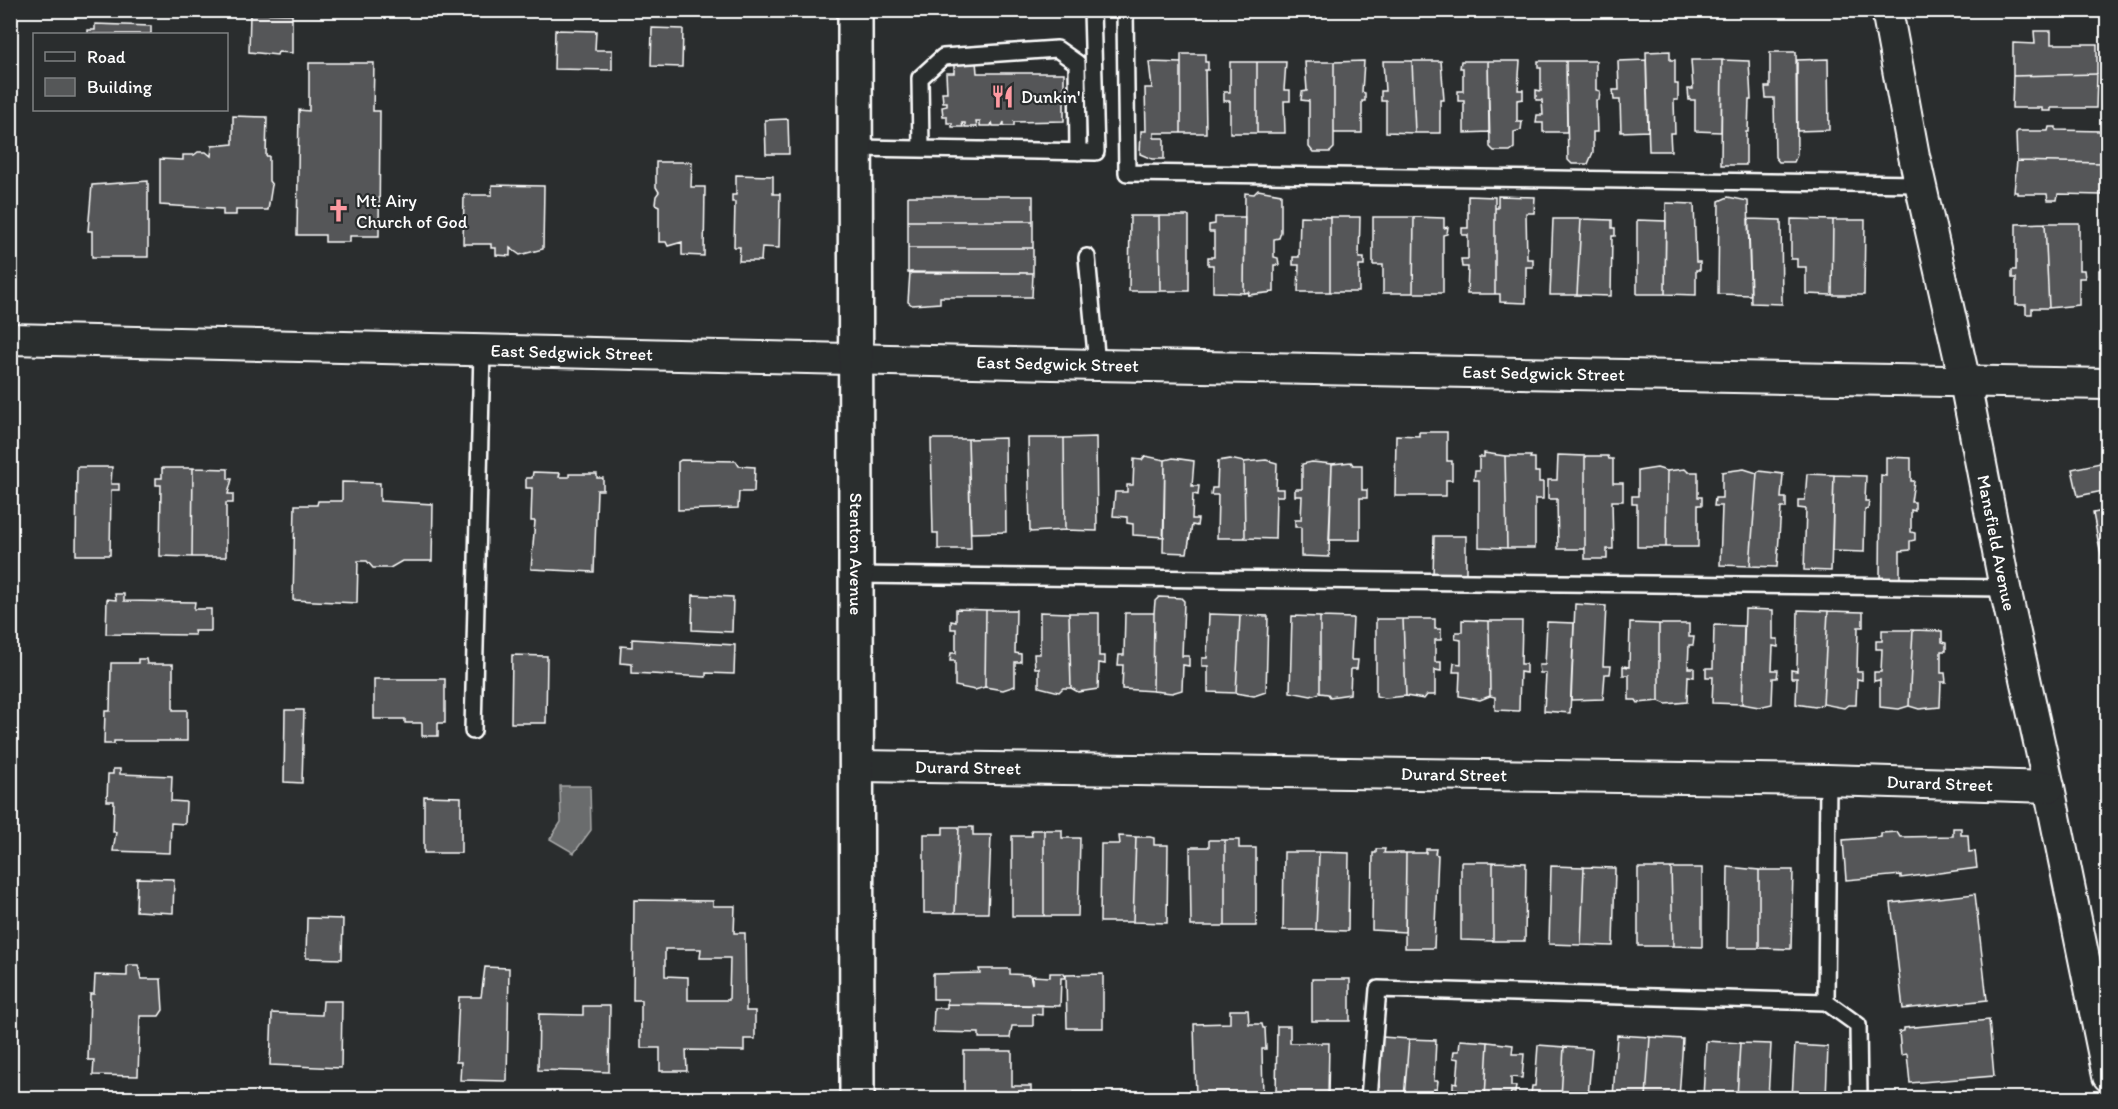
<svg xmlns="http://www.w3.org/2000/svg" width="2118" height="1109" viewBox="0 0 2118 1109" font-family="Itim,sans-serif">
	<rect width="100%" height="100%" fill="#2a2d2e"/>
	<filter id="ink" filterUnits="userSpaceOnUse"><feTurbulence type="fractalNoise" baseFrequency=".0167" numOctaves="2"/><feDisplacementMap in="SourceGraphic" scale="12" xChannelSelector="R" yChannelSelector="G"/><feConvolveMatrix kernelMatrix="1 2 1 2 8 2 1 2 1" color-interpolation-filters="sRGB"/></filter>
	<g filter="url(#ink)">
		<path fill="#6a6c6d" stroke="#a6a7a7" stroke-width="1.5" d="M560 786H590L591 830 574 853 550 839 561 822Z"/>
		<path fill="#555758" stroke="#fff" stroke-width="1.5" fill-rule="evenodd" d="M250 13 292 14V53L278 52 277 55 249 52Z
			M95 24 151 26V34H88V30H95Z
			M652 28 683 29 682 67 651 66Z
			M555 30 596 31 595 50H612V70L554 69Z
			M2034 31H2051V44H2097V74L2013 76V43L2035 44Z
			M1670 51V60H1675V84H1678V100H1674L1675 133H1670L1671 151H1649L1646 52Z
			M1770 52H1796L1797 155 1794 162H1779L1775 157 1774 98H1766L1765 87H1770Z
			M1181 54H1205V62H1208V70H1205L1206 133H1181Z
			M1828 59 1829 130 1797 131V60Z
			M1646 60 1648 131 1621 132 1620 100H1614L1613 90H1619L1618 61Z
			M1691 60H1722L1721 132 1695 131V100H1689L1688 89H1693Z
			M1722 60 1749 61 1751 100H1749L1748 132H1746V165H1721Z
			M976 61 977 73H1064V121L1014 122V126H1004V122L1002 126H993L992 122 991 126H980V122H976L977 127H965V123H962L963 127H952V123H947V116H943L942 107 947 106V102H943L942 92H947L946 73H954V62Z
			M1364 61 1362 92 1365 93V101H1362V133H1334V62Z
			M1383 61H1412L1415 133 1386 132V101H1381V91H1385Z
			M1412 61H1441L1444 100H1440V133H1415Z
			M1461 61H1488L1489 132 1464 133V101H1458V91H1463V68H1460Z
			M1488 61H1520L1518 90H1523V99L1517 100V122H1522L1521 130 1514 132V148L1510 151H1494L1490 147Z
			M1538 61H1566L1567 132H1543V123H1536L1537 115H1543L1542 100H1536V90L1541 91V68H1538Z
			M1566 61H1596V90L1600 91 1599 100H1596L1597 132H1593V152L1588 164H1572L1568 160Z
			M1149 62 1181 63V133H1154V138H1164V159H1152L1140 154 1141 131H1146L1145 88H1152Z
			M1230 62H1257V133H1230V101H1224V92H1230Z
			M1257 62H1286L1284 90H1290V101H1284L1285 133H1257Z
			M1305 62H1334V148L1330 152H1313L1309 147V101L1301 100 1302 92 1307 91Z
			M309 63H374L373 111H380L379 236H350V242H325V235H297L299 110 309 111Z
			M2097 74 2096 108H2051V111H2042V108H2012L2013 76Z
			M233 116 267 117 266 156H269V181L272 185 268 210H236V215H223V209L160 205V159L183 160V155H194L198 152H206L211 156 212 146 233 144Z
			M788 119 789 154H766L765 120Z
			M2049 127H2056V130L2102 131V127L2108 128V144L2103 143V163L2017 161 2016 133 2018 131H2048Z
			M2017 161 2103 163 2102 195 2058 194 2057 200H2048L2047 194H2017V192H2014Z
			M656 162H692L691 187H705L704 256 682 255V242L668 246 666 242H659V206L655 204 656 196 659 192 656 187Z
			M736 175 773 176V194H780L779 248 762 247 761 261H739L740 247H734L735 202H732V195H736Z
			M148 181V257H92V231H88L92 185Z
			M492 185 544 186 543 249 520 255 510 248V256L496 255V248H491V244H463L464 195H492Z
			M1258 190 1281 194V232L1279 238 1274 239V257L1278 258 1279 265H1274V292L1248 295 1249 292 1244 293 1245 193 1254 194Z
			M908 196H1033V221H908Z
			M1468 196 1495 197V294H1467L1468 267H1462L1461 259H1468V235H1462V228H1468Z
			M1498 196 1535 197 1534 213H1526L1527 259H1533V267H1526V303L1500 302V294H1495V208H1498Z
			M1728 197 1748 201 1751 295 1718 294 1719 201Z
			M1666 203 1694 204 1696 262H1700V270H1696V295L1665 294Z
			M1130 216H1159L1160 291H1129Z
			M1159 216H1189V291H1160Z
			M1300 216 1330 217V292H1298L1299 265H1293V257H1299Z
			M1215 217H1245L1244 293 1213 292V265H1208V257H1214V232H1209V225L1215 224Z
			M1330 217H1360L1359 258H1364V266H1359V292H1330Z
			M1373 217H1414L1413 293H1383V265H1373Z
			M1414 217 1444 218V228L1448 227 1447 234 1443 235V293H1413Z
			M1553 219H1581L1577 295H1550Z
			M1581 219 1612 220V228H1615V236H1612L1611 296 1577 295Z
			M1748 219 1781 220 1782 304 1751 303Z
			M1791 219 1833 220 1832 295 1806 294V267H1797V259H1791Z
			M1637 220 1666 221 1665 294H1637Z
			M1833 220H1865L1864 295H1832Z
			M908 221H1033V248H908Z
			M2045 223 2049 308H2032V314H2026V305H2016V278H2012V270H2016V224Z
			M2045 223H2079V270H2084L2085 278H2079V305L2049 308Z
			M2103 223H2108V305H2103V278H2099V270H2103Z
			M908 248H1033V273H908Z
			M910 272 1033 273 1032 297H940V303L912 305 908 302Z
			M1419 432H1447V461H1452V480H1446V496H1395L1396 435 1419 436Z
			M1096 437 1097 531 1065 530 1064 438Z
			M1005 438 1006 532 971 533 968 439Z
			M1028 438H1064L1065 530 1030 532Z
			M931 439H968L971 549H938V533H933Z
			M1484 453 1505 456 1507 548 1479 547V480H1474L1475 471H1479V457H1484Z
			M2108 454V490L2078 496 2072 469 2105 462 2104 455Z
			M1558 455 1585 456V549H1558L1557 499H1548V480H1557Z
			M1145 456 1165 460 1164 537 1133 535V524L1127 523V517L1113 516 1115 492H1127V485H1133L1134 459 1142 460Z
			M1505 456H1531L1530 458H1535V472H1539V482H1543V499H1535V548H1507Z
			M1585 456H1608L1609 459H1613V483H1623V501H1612L1613 549H1607V559H1585Z
			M1886 457 1911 458V481H1914L1911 502H1915V511L1911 510V532L1915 533V540L1910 541V550L1900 551V578H1880L1881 475 1886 476Z
			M1173 458 1194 461 1192 486H1199L1198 495 1193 494 1192 519H1198L1197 526 1192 525 1187 553 1163 552 1165 460Z
			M1230 459 1244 462 1245 538H1217L1218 495H1211L1212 488H1217L1218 461Z
			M681 460 736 461 739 466 755 467 754 492H739L738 508 678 510V462Z
			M1266 460 1277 463 1276 489H1283V496H1276L1275 539 1245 538 1244 462Z
			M1312 462 1332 464 1329 557 1301 556V527H1295V520H1301L1302 496H1295V489H1302V464Z
			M1351 462 1353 465H1362V490H1367V498H1360V540H1329L1332 464Z
			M77 467H112L111 484H119V490H111L110 555H76Z
			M162 468H193L192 557 160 556 161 485H156V478H162Z
			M193 468 228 469V479H232L228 494H233V503H226V557H192Z
			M1657 468 1667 471 1666 547H1637V504H1632V496H1638V471Z
			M1685 469 1688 472H1698V497H1702V505H1698V547H1666L1667 471Z
			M1744 469 1757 473 1750 566 1720 565 1722 506H1714L1715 498H1722V472Z
			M1759 471 1783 474 1781 498H1786V508H1781L1777 567 1750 566 1757 473Z
			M533 472 560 473 559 477H569V474H597V478H603V490H597L594 572 531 569 535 521H531L532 488H526V478H532Z
			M1807 474 1834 475 1831 571 1804 570 1806 509 1798 508V500H1805Z
			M1834 475 1866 476 1865 501H1869L1868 509 1865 510 1864 552 1832 551Z
			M342 482 380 483V501L433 504 432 561H402L390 568H373L367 561H358L357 603 293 600 295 505H317L318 501H342Z
			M2108 510V538L2098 540 2093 513Z
			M1434 536H1466V577H1433Z
			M2108 538V566L2104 567 2098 540Z
			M115 594H124V601L195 602 194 609H211V631H194L195 635 106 634 107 599 116 600Z
			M693 595 733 597 732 632 692 630Z
			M1159 597 1181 598 1184 601 1182 656H1189V666L1183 665 1182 690 1172 693 1153 691 1154 613 1155 601Z
			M1575 604 1606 606 1603 666H1611L1610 674H1605L1603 699 1571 700Z
			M956 609 986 610 985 687 975 690 955 686V661H950L951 653H956V629H951V621L956 622Z
			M1745 609 1773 610V639H1778V647L1773 646 1772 670H1778L1777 678H1773L1772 704 1759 707 1742 704Z
			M986 610H1016L1015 653 1021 654V662H1015V686L1003 690 985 687Z
			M1798 610 1828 611 1823 704 1815 707 1796 704 1797 678H1791V670L1797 671Z
			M1828 611 1863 612V627H1858L1857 672H1862V680L1857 679 1856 705H1848L1844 708 1823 704Z
			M1040 612 1069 613 1071 688H1063L1059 692 1039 687V668H1035L1034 654H1040Z
			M1069 613H1099V656H1105V664L1099 663 1098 689 1078 692 1071 688Z
			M1125 613H1154L1153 691 1122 689 1123 665H1118L1119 655H1124Z
			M1209 614 1240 615 1236 693 1208 692V666H1202V658H1207Z
			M1240 615 1268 616 1266 692 1254 696 1236 693Z
			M1292 616 1320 617V693L1311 696 1290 692Z
			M1320 617 1353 618 1351 660H1358L1357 669H1351L1350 694 1330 697 1328 694 1320 693Z
			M1376 619H1403L1406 696 1385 698 1376 696Z
			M1403 619H1435V629H1441V640H1435V662H1441V671L1435 670V695H1427L1424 699 1406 696Z
			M1462 620 1489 621 1490 696 1480 700 1459 696 1460 672H1453L1454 663 1461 664V640L1455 639 1456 632H1462Z
			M1489 621H1522L1521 664H1526V673L1520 672 1519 711 1495 710V697L1490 696Z
			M1547 622 1574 623 1570 713 1544 711 1546 673H1540L1539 665H1545Z
			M1630 623 1659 624V701L1638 703 1636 700H1629V675H1623V666L1629 667Z
			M1659 624H1689V637H1694L1693 645H1689L1688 668H1694V677L1688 676 1687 702 1666 704 1659 701Z
			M1714 625 1744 626 1742 704 1712 703 1713 677H1706V668H1713Z
			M1882 630H1913L1909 706 1899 709 1880 707V680L1874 681V672H1881L1882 649H1876V641H1882Z
			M1913 630 1942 631V642L1946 643V651H1941V673H1945L1946 682H1941L1940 707 1919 709 1909 706Z
			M632 639 735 645 734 674 706 673V677L632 673V664L620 663 621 646 632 647Z
			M512 655 547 656 546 723H511Z
			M138 659H146L147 664H173V710H187V741H114V744H104L105 711H110L111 663H138Z
			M374 679H445V723H438V736H422V723H405V719H374Z
			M285 710H304L302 783 284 782Z
			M113 769H120V774L172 776 171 801 186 802 185 824 171 823 170 853 113 851 116 832H113L114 801H107L108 774H113Z
			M424 796 461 797V853H424Z
			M943 827H959L955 913H924V834H943Z
			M959 827H973V835H991L988 913H955Z
			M1953 828H1961V835H1968L1969 852 1975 851 1977 868 1901 878V875L1846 880 1843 840 1881 837V833L1897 832 1900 837 1953 836Z
			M1031 830H1044V916H1012V836H1032Z
			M1044 830H1062V838H1080L1078 916H1044Z
			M1119 836 1136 837 1133 922H1100L1101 844H1120Z
			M1136 837H1150L1154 838V845H1168L1167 923 1133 922Z
			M1209 840H1225V926H1191L1190 847H1209Z
			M1225 840H1239V848H1256V926H1225Z
			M1376 849H1385L1384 853H1406L1405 932 1372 930 1373 853H1376Z
			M1426 849H1436L1435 854 1438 855 1434 948H1405L1406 853H1426Z
			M1284 852H1319L1316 930H1283Z
			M1319 852 1349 853 1348 931 1316 930Z
			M1461 862H1493V941L1461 940Z
			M1493 862 1526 863 1525 941H1493Z
			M1551 866 1584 867 1581 945 1549 944Z
			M1584 867 1615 868 1613 946 1581 945Z
			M1728 867 1759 870V948H1727Z
			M1638 868H1671L1673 946H1638Z
			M1671 868H1702V947L1673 946Z
			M1759 870H1793L1791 949 1759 948Z
			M137 878 174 879 173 913 136 911Z
			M1975 894 1987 1000 1903 1009 1891 903Z
			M634 900 713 901V906H735L734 933H745L746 1011H755V1039H744V1051L686 1050 687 1071H660V1048H641V1000H633ZM665 949H701L700 958H730L729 1000H688V977L665 976Z
			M307 918 343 919 342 959 306 958Z
			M130 965H138L141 979H161L163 1010 159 1016H140L138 1076 93 1075 94 1060H88L90 994H94L95 975 127 976V967Z
			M485 967 509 968 507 1081 460 1080 461 1062H456L459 997H481Z
			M979 969H1010V974L1030 975 1032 984V976L1050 977V973H1064L1065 978H1061L1060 1006 947 1004V999H933V974L980 973Z
			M1103 974V1028H1067L1066 975Z
			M1312 979H1350V1021H1312Z
			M323 1001H342L341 1068 270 1065 272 1013 322 1015Z
			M947 1004 1042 1005V1015L1033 1014V1026H1012L1010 1038H979V1033L933 1032 934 1008H947Z
			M583 1006H610L609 1072 538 1070 539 1014 583 1015Z
			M1230 1010H1248L1249 1024H1262L1263 1028H1265L1266 1049H1262L1263 1098H1196L1194 1024 1230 1023Z
			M1989 1020 1994 1076 1910 1083 1907 1054 1901 1055 1899 1032 1904 1031V1028Z
			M1277 1026H1290V1043H1329L1328 1098H1276Z
			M1617 1035 1650 1037 1646 1098H1613Z
			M1382 1037 1409 1039 1404 1098H1379L1380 1084H1376V1078L1380 1079Z
			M1650 1037 1683 1039 1679 1098H1646Z
			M1409 1039 1436 1040 1434 1081H1438L1437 1089H1434L1433 1098H1404Z
			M1460 1040 1488 1042 1485 1098H1456L1457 1089H1453V1082L1457 1083 1459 1059 1453 1058 1454 1051H1459Z
			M1706 1041 1740 1043 1737 1098H1703Z
			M1488 1042 1513 1045 1512 1054H1524L1522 1078 1511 1077V1086H1516L1515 1093 1511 1092 1510 1098H1485Z
			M1740 1043 1771 1044 1768 1098H1737Z
			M1538 1045 1564 1047 1561 1098H1534L1535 1094H1531L1532 1086H1535Z
			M1795 1045 1828 1047 1826 1098H1792Z
			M1564 1047 1592 1049 1588 1097 1592 1098H1561Z
			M964 1051H1012V1086H1031V1098H964Z
			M1074 1092H1097L1096 1098H1074Z"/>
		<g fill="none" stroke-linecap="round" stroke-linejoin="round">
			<defs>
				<path id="lane" d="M1125 10 1127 173 1919 184
					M856 148 1096 152 1092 10
					M921 149 920 78 943 57 1057 49 1077 63 1078 152
					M1087 257 1097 365
					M856 575 2005 588
					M473 731 482 350
					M1826 1002 1858 1025 1859 1098
					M1369 1098 1378 989 1826 1002 1828 780"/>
				<g id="street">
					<path id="s1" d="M1887 10 1914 156 1965 382 2005 588 2049 787 2108 1076"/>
					<path id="s2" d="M10 339 1097 365 2108 384"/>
					<path id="s3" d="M858 766 1828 780 2049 787"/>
				</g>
				<g id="primary">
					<path id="s4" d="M855 10 857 1098"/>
				</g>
			</defs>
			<use href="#lane" stroke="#fff" stroke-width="20"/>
			<use href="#street" stroke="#fff" stroke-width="34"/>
			<use href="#primary" stroke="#fff" stroke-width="38"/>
			<use href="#lane" stroke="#2a2d2e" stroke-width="15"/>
			<use href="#street" stroke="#2a2d2e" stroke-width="30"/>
			<use href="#primary" stroke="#2a2d2e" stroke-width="33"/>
		</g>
	</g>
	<defs>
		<symbol id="restaurant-bare" viewBox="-9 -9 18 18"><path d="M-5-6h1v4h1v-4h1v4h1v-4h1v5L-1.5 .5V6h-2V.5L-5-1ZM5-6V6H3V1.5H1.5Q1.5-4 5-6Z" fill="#ff9aa2" stroke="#2a2d2e" stroke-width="2.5" paint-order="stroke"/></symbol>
		<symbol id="church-bare" viewBox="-9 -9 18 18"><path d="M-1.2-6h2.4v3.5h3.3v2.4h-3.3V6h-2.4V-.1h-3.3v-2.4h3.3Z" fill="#ff9aa2" stroke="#2a2d2e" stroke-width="2.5" paint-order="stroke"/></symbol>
	</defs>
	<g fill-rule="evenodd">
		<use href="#restaurant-bare" x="986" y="80" width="33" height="33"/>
		<use href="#church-bare" x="322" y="194" width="33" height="33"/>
	</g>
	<g text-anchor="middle" stroke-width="4.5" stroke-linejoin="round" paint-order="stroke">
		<g font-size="18" fill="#fff" stroke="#2a2d2e" text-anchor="start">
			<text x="1021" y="103">Dunkin'</text>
			<text x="356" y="207">Mt. Airy<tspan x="356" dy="21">Church of God</tspan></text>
		</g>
		<g font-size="18" fill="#fff" stroke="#2a2d2e">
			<text dy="6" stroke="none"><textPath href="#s2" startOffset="562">East Sedgwick Street</textPath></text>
			<text dy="6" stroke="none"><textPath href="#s2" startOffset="1048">East Sedgwick Street</textPath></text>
			<text dy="6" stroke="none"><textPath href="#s2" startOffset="1534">East Sedgwick Street</textPath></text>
			<text dy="6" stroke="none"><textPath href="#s1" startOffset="544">Mansfield Avenue</textPath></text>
			<text dy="6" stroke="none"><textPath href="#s4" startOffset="544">Stenton Avenue</textPath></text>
			<text dy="6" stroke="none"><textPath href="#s3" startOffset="110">Durard Street</textPath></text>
			<text dy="6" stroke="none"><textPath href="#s3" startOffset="596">Durard Street</textPath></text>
			<text dy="6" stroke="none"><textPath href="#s3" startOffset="1082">Durard Street</textPath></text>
		</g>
	</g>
	<rect width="2118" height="1109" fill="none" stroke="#2a2d2e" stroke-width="36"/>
	<rect x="18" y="18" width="2082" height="1073" fill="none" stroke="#fff" stroke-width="2" filter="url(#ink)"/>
	<rect x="33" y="33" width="195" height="78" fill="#2a2d2e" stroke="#7f8182" stroke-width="1.5"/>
	<rect x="45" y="52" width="30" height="9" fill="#2a2d2e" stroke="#7f8182" stroke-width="1.5"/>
	<text x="87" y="63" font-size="18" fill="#ffffff">Road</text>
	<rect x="45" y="78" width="30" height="18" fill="#555758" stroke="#7f8182" stroke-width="1.5"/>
	<text x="87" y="93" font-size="18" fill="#ffffff">Building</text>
</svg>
